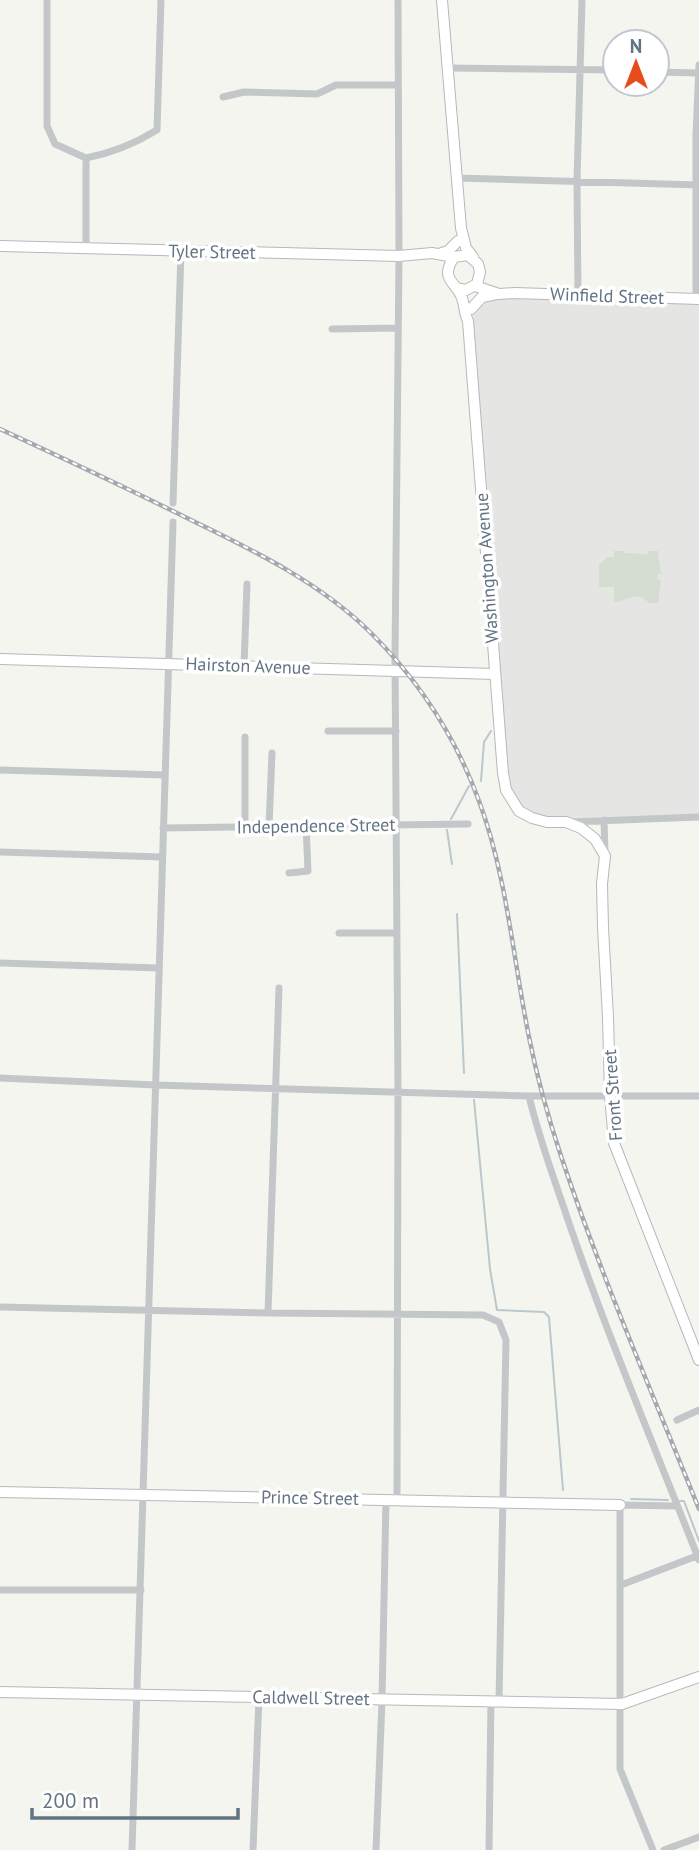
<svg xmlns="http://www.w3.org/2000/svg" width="699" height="1850" viewBox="0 0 699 1850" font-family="'PT Sans',sans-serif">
	<rect width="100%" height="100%" fill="#f5f5f0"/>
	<path fill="#e5e6e4" d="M495 298 699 304V817L547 822 519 811 503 773 473 309Z"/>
	<path fill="#d5dcd1" d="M614 551H624V553L648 554 649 551H658L661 574H658L657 579 661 580 658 603H649C637 589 627 602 614 602V587H599V564L608 557H614Z"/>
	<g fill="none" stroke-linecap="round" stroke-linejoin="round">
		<path stroke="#bac7cb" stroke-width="2" d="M481 781 484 742 491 731
			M451 819 469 786
			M447 830 452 864
			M457 914 464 1073
			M474 1100 490 1269 497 1310 544 1312 549 1317 563 1490
			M631 1499 668 1500
			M680 1501H684L699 1541"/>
		<defs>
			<path id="secondary" d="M442 0 461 228 466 248 473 257
				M0 246 399 256 432 253 454 257 468 255 478 264 480 272 477 284 466 290 456 288
				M439 254 448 251 458 241
				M454 257C439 280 456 281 462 298 465 306 464 313 468 321L503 773 506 790 519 811 532 818 547 822H566L581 828 595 839 605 856 602 884 603 928 608 1017 610 1095 614 1143 699 1360
				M475 286 499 294 515 293 699 299
				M471 309 482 297 497 294
				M0 659 495 674
				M0 1492 620 1505
				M0 1692 622 1704 699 1677"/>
		</defs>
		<use href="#secondary" stroke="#b3b9bd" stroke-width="12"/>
		<path stroke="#c4c7ca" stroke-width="7" d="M47 0V126L55 144 86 158
			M448 68 615 70
			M657 72 699 73
			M223 97 244 92 317 94 336 85H398
			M86 158C113 153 134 144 157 130L161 0
			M456 178 699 185
			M86 249V158
			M578 296 577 181 582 0
			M696 299V135L699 65
			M332 329 398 328
			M173 503 181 251
			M244 666 247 584
			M328 731H396
			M0 770 164 775
			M604 820 605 852
			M570 822 699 817
			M245 827V737
			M269 827 272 753
			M163 828 468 824
			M0 852 162 857
			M289 873 308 871 306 826
			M339 933H396
			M0 963 159 968
			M0 1078 156 1085 529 1096H699
			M529 1096C539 1139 555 1181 569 1223 608 1337 655 1448 699 1560
			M0 1307 268 1313 483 1315 499 1322 506 1340 499 1701
			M268 1313 279 988
			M677 1420 699 1410
			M397 1500 398 1092 395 658 399 256 398 0
			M621 1585 699 1555
			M0 1590H141
			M132 1850 173 522
			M253 1850 259 1697
			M376 1850 382 1700 386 1499
			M489 1850 491 1700
			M653 1850 620 1769V1505L676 1506
			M664 1850 699 1837"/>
		<use href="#secondary" stroke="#fff" stroke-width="10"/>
		<defs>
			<path id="rail" d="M0 429C65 459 129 489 193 521 257 552 322 584 372 634 420 682 456 738 479 801 507 876 513 959 529 1037 537 1077 548 1117 561 1156 601 1276 652 1392 699 1509"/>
		</defs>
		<use href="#rail" stroke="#a3a9af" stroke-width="4.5"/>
		<use href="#rail" stroke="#fff" stroke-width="2" stroke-dasharray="5" stroke-linecap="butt"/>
	</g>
	<g text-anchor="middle" stroke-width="7" stroke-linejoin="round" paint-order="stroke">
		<g font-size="18" fill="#627483" stroke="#fff">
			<text transform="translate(212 252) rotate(1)" y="6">Tyler Street</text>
			<text transform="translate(607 296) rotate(2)" y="6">Winfield Street</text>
			<text transform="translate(487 568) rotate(-94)" y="6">Washington Avenue</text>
			<text transform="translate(248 666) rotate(2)" y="6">Hairston Avenue</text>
			<text transform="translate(316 826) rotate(-1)" y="6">Independence Street</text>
			<text transform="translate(613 1095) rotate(-94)" y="6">Front Street</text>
			<text transform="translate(310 1498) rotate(1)" y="6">Prince Street</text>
			<text transform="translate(311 1698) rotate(1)" y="6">Caldwell Street</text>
		</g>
	</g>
	<g transform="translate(636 63)"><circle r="33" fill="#ffffff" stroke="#c0c7cd" stroke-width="2"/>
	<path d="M0-5L12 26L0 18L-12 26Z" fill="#e94c1c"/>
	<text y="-10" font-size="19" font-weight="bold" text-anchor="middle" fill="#627483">N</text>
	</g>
	<path d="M32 1808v10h206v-10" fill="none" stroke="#627483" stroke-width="3.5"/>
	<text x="42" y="1808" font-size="21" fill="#627483" stroke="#ffffff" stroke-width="5" paint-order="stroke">200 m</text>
</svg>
